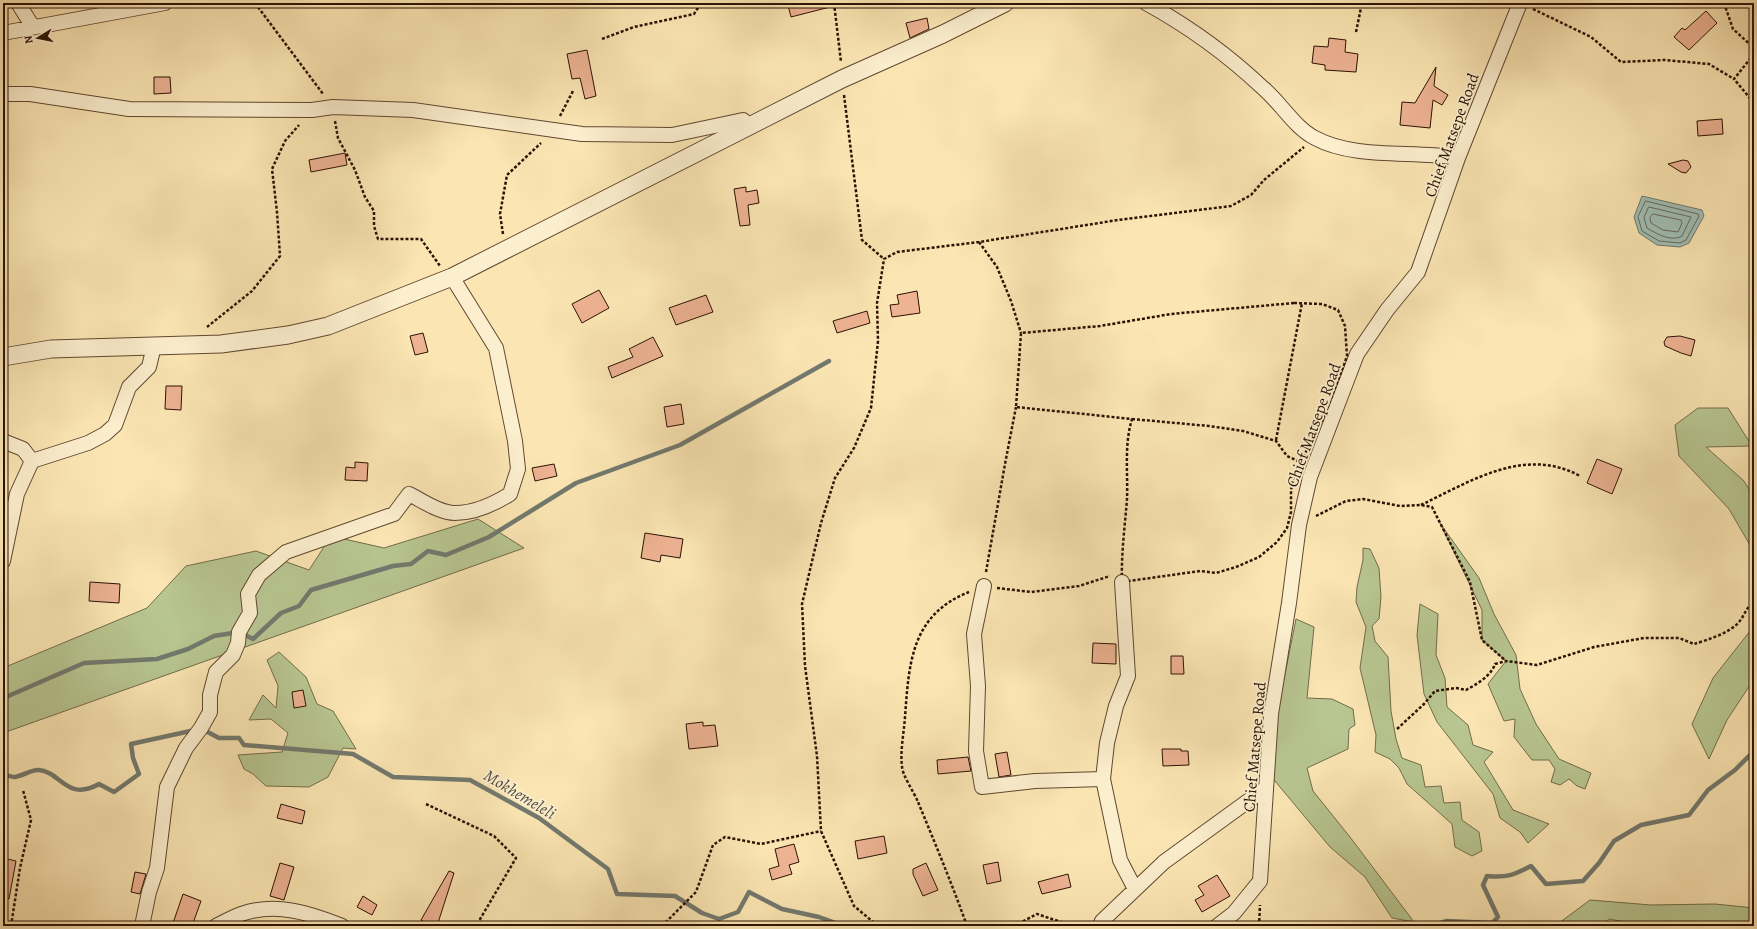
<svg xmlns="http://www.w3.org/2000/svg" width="1757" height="929" viewBox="0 0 1757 929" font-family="Alegreya,serif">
	<rect width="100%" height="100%" fill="#fbe6b3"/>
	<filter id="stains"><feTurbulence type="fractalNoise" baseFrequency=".005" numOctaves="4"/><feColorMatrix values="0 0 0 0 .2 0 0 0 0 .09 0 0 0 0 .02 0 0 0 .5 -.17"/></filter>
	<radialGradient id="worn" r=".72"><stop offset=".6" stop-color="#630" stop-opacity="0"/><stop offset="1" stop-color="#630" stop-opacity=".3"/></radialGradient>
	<path fill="#b8c691" stroke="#726c4a" d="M1698 408H1728L1752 446 1706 447 1744 481 1754 497V552L1729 509 1679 456 1675 425Z
		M478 519 524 548 3 733V668L147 608 186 566 256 551 309 570 331 536 384 548Z
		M1440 523 1479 578 1494 614 1516 655 1520 689 1536 724 1559 759 1591 773 1585 789 1577 786 1569 779 1560 785 1551 782 1555 769 1549 760H1532L1514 737 1515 719 1504 721 1488 684 1506 661 1482 640V610Z
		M1363 548 1370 549 1379 568 1381 597 1379 619 1372 626 1375 641 1388 657 1391 711 1396 739 1402 758 1421 765 1425 787 1441 786 1444 803 1460 802 1462 820 1479 832 1482 851 1472 856 1455 847 1452 824 1407 784 1399 768 1390 759 1375 752 1376 735 1360 668 1366 627 1356 602 1357 587 1363 560Z
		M1420 604 1438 614 1436 655 1445 678 1447 707 1468 725 1473 745 1493 752 1484 762 1513 810 1549 824 1528 843 1520 832 1500 818 1493 794 1437 722 1424 694 1417 635Z
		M1296 619 1314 627 1307 698 1332 699 1353 709 1355 725 1349 729 1348 749 1307 768 1313 791 1350 837 1414 922 1392 918 1365 877 1330 847 1270 775 1279 704Z
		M1754 626V679L1727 720 1709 759 1692 724 1713 678Z
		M279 652 306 677 317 704 333 711 356 749 343 748 328 777 309 787 266 786 253 774 244 769 238 755 282 752 288 733 271 719 249 720 263 695 276 708 278 686 267 660Z
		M1590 900 1651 905 1715 904 1754 908V926H1647L1609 919 1603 926H1555Z"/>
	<path fill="#a0beb4" stroke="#72796e" d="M1642 196 1702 210 1704 216 1689 243 1680 247 1657 245 1639 233 1634 217Z"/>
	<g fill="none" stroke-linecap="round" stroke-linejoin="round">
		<path stroke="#66685c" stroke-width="1" d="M1646 201 1698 214 1699 216 1686 240 1680 243 1659 241 1642 231 1638 217Z
			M1649 207 1691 217 1682 236C1671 242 1657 234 1647 228L1644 218Z
			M1653 214 1681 220 1682 223 1678 232 1663 230 1651 223 1650 218Z"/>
		<path stroke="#72796e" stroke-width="4.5" d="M3 707 6 697 84 663 157 659 188 649 214 636 239 632 253 639 281 613 299 606 311 590 393 566 411 564 428 551 446 555 489 537 576 483 680 445 829 361
			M202 729 219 738H239L244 745 353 754 393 777 470 780 539 818 608 869 617 894 675 896 702 913 719 919 738 912 749 892 782 909 819 917 844 926
			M3 775C7 775 12 777 15 777 23 776 32 769 39 770 61 772 67 802 99 784L114 792 139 774 133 758 131 744 195 730
			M1431 926 1447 921 1492 923 1498 917 1483 885 1487 876C1507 878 1514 875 1531 866L1546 884 1583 881 1599 863 1614 841 1641 825 1689 815 1708 790 1735 770 1754 751"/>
	</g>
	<path fill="#eeb393" stroke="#2c1204" d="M797 3H829L830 7 791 17 788 5Z
		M1706 11 1717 23 1689 50 1674 37 1682 28 1685 30Z
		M927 18 929 29 910 38 906 23Z
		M1329 38 1346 40 1345 52 1358 54 1356 72 1325 70V65L1312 63 1314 46 1328 47Z
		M587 50 596 96 585 99 580 78 572 79 567 54Z
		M1436 67 1434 86 1448 95 1442 105 1433 100 1430 128 1400 125 1402 102 1415 103Z
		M154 77H170L171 93 154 94Z
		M1722 119 1723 134 1698 136 1697 121Z
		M345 153 347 165 311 172 309 160Z
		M1683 160 1688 161 1691 167 1686 173 1681 172 1668 164Z
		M746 187V192L757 190 759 203 748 205 750 225 740 226 734 189Z
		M599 290 609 308 582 323 572 304Z
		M917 291 920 313 892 317 890 305 899 304 897 295Z
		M706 295 713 312 676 325 669 308Z
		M867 311 870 323 837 333 833 321Z
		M423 333 428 352 415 355 410 336Z
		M1680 336 1695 340 1691 356 1681 353 1665 346 1664 342 1667 337Z
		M653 337 663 356 612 378 608 367 633 357 629 349Z
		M166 386H182L181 410 165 409Z
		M681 404 684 424 667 427 664 407Z
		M1597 459 1622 469 1612 494 1587 483Z
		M355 462 368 463 367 481 345 480 346 467 355 468Z
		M554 464 557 476 535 481 532 468Z
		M645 533 683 539 680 558 661 555 660 562 641 558Z
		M90 582 120 584 119 603 89 601Z
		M1093 643 1116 644V664L1092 663Z
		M1171 656H1183L1184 674H1171Z
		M303 690 306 706 294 708 292 692Z
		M703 722V726L715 725 718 746 689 749 686 724Z
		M1162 749H1181V751H1188L1189 765 1163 766Z
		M1007 752 1011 775 999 777 995 754Z
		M968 757 971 771 938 774 937 760Z
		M281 804 305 811 302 824 277 818Z
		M884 836 887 853 858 859 855 841Z
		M794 844 799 862 789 865 792 874 772 880 769 869 779 866 775 849Z
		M3 858 16 861 9 899 3 898Z
		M998 862 1001 881 987 884 983 865Z
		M280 863 294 867 284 900 270 896Z
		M926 863 938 890 923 896 913 874V869Z
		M449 871 454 873 437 926H431L421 920Z
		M135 872 146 874 140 894 131 892Z
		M1068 874 1071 887 1042 894 1038 882Z
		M1217 875 1230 896 1202 912 1195 900 1204 895 1198 886Z
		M183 894 201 901 192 926H172Z
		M363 896 377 905 372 915 357 907Z"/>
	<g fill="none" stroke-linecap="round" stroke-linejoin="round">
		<defs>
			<path id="minor" d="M18 3 33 27
				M1146 3C1188 26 1228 55 1263 88 1281 103 1294 127 1315 138 1356 160 1413 150 1458 158
				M3 33 165 3
				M3 94H30L129 109 312 110 333 107 413 110 582 134 672 135 743 120 749 126
				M3 441 23 449 32 461
				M3 561 17 494 32 461 88 443 105 434 115 425 129 387 149 367 154 346
				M1122 582 1128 676 1116 706 1107 743 1103 779 1120 860 1135 889
				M984 586 974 634 978 686 976 751 982 787 1035 781 1103 779
				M142 926 149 892 157 868 167 787 186 748 201 728 210 712V695L216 672 233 655 238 643 239 632 250 613 248 594 259 575 286 552 394 514 409 494C423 501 440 513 455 513 475 513 494 504 510 494L518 469 515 441 496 348 452 277
				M216 926C224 922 233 917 241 914 276 902 310 913 342 926
				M1100 926 1102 921 1164 862 1266 788
				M1217 926 1234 913 1260 881 1271 714 1289 603 1299 525 1310 477 1357 354 1387 310 1418 272 1458 158 1520 3"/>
			<path id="tertiary" d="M3 357 51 349 221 344 288 335 328 326 452 277 842 79 943 34 1005 3"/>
		</defs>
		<use href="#minor" stroke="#604730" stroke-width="16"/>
		<use href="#tertiary" stroke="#604730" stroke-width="19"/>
		<path stroke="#2c1204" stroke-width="2.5" stroke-dasharray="3 2" stroke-linecap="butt" d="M255 3 323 94
			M834 3 841 62
			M1724 3 1733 29 1754 48
			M1533 9 1591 37 1621 62 1665 60 1709 64 1734 79
			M1754 20V33
			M1356 32 1362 3
			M602 39 634 27 694 14 701 3
			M1754 54 1734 79 1754 103
			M844 95 862 240 884 259
			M560 116 573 91
			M335 121 338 138 355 170 365 197 374 211V226L378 239H421L440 266
			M503 234 500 214 507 175 541 143
			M979 242 997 267 1011 301 1021 333
			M1294 303 1322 304 1338 310 1345 326 1347 356 1330 407 1294 474 1291 490V512L1287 528 1277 542 1259 557 1236 567 1216 573 1200 571 1122 582C1121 554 1125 526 1127 499 1128 472 1124 445 1132 419L1016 407 1021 333 1100 326 1171 314Z
			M207 327 252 291 280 256 277 212 272 169 285 141 299 125
			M1132 419 1209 426 1243 431 1276 441 1287 456 1300 462
			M1276 440 1302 303
			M1421 505C1471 481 1525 446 1580 476
			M1316 516 1346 501 1363 499 1400 506 1421 505 1432 507 1470 582 1482 640 1506 661
			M986 572 1005 464 1016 407
			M997 588 1031 592 1079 586 1110 576
			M1397 729 1424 704 1435 691 1456 688 1466 690C1477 684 1491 676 1495 664L1506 661 1537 665 1594 647 1644 638H1679L1694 644C1707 640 1730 633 1739 622 1745 615 1746 607 1754 602
			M426 804 494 836 516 858 476 926
			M11 926 20 868 31 820 23 790
			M662 926 696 892 713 845 725 837 761 844 821 831
			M878 926 854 906 821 831 817 756 805 666 802 604 821 523 835 478 854 448 871 408 878 341 877 303 884 259 897 252 979 242 1118 220 1231 206 1251 195 1264 180 1304 147
			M967 926C952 884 935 843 918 802 914 792 902 775 902 766 900 750 904 733 905 717 909 663 911 615 969 592
			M1014 926 1037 914 1073 926
			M1259 926 1260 905"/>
		<use href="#minor" stroke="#fcefce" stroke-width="14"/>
		<use href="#tertiary" stroke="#fcefce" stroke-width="17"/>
	</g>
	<g text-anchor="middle" stroke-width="3.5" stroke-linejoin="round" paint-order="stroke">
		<g font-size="16" fill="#2c1204" stroke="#fcefce">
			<text transform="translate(1451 135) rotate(-70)" y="6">Chief Matsepe Road</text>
			<text transform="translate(1313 425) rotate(-70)" y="6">Chief Matsepe Road</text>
			<text transform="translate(1254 747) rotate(-85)" y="6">Chief Matsepe Road</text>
		</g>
		<g font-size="17" font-style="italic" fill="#554e42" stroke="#fcefce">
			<text transform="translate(520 794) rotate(31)" y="6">Mokhemeleli</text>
		</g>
	</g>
	<rect width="1757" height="929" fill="none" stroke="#fbe6b3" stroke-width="16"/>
	<rect x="4" y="4" width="1749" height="921" fill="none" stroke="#2c1204" stroke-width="2"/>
	<rect x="8" y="8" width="1741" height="913" fill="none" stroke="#2c1204"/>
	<g transform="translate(38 38) rotate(260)" stroke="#fcefce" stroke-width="3" paint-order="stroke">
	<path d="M0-3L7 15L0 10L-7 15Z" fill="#2c1204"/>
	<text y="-6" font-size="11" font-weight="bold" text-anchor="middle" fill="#2c1204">N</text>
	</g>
	<rect width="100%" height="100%" filter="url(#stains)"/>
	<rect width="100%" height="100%" fill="url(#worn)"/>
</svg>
